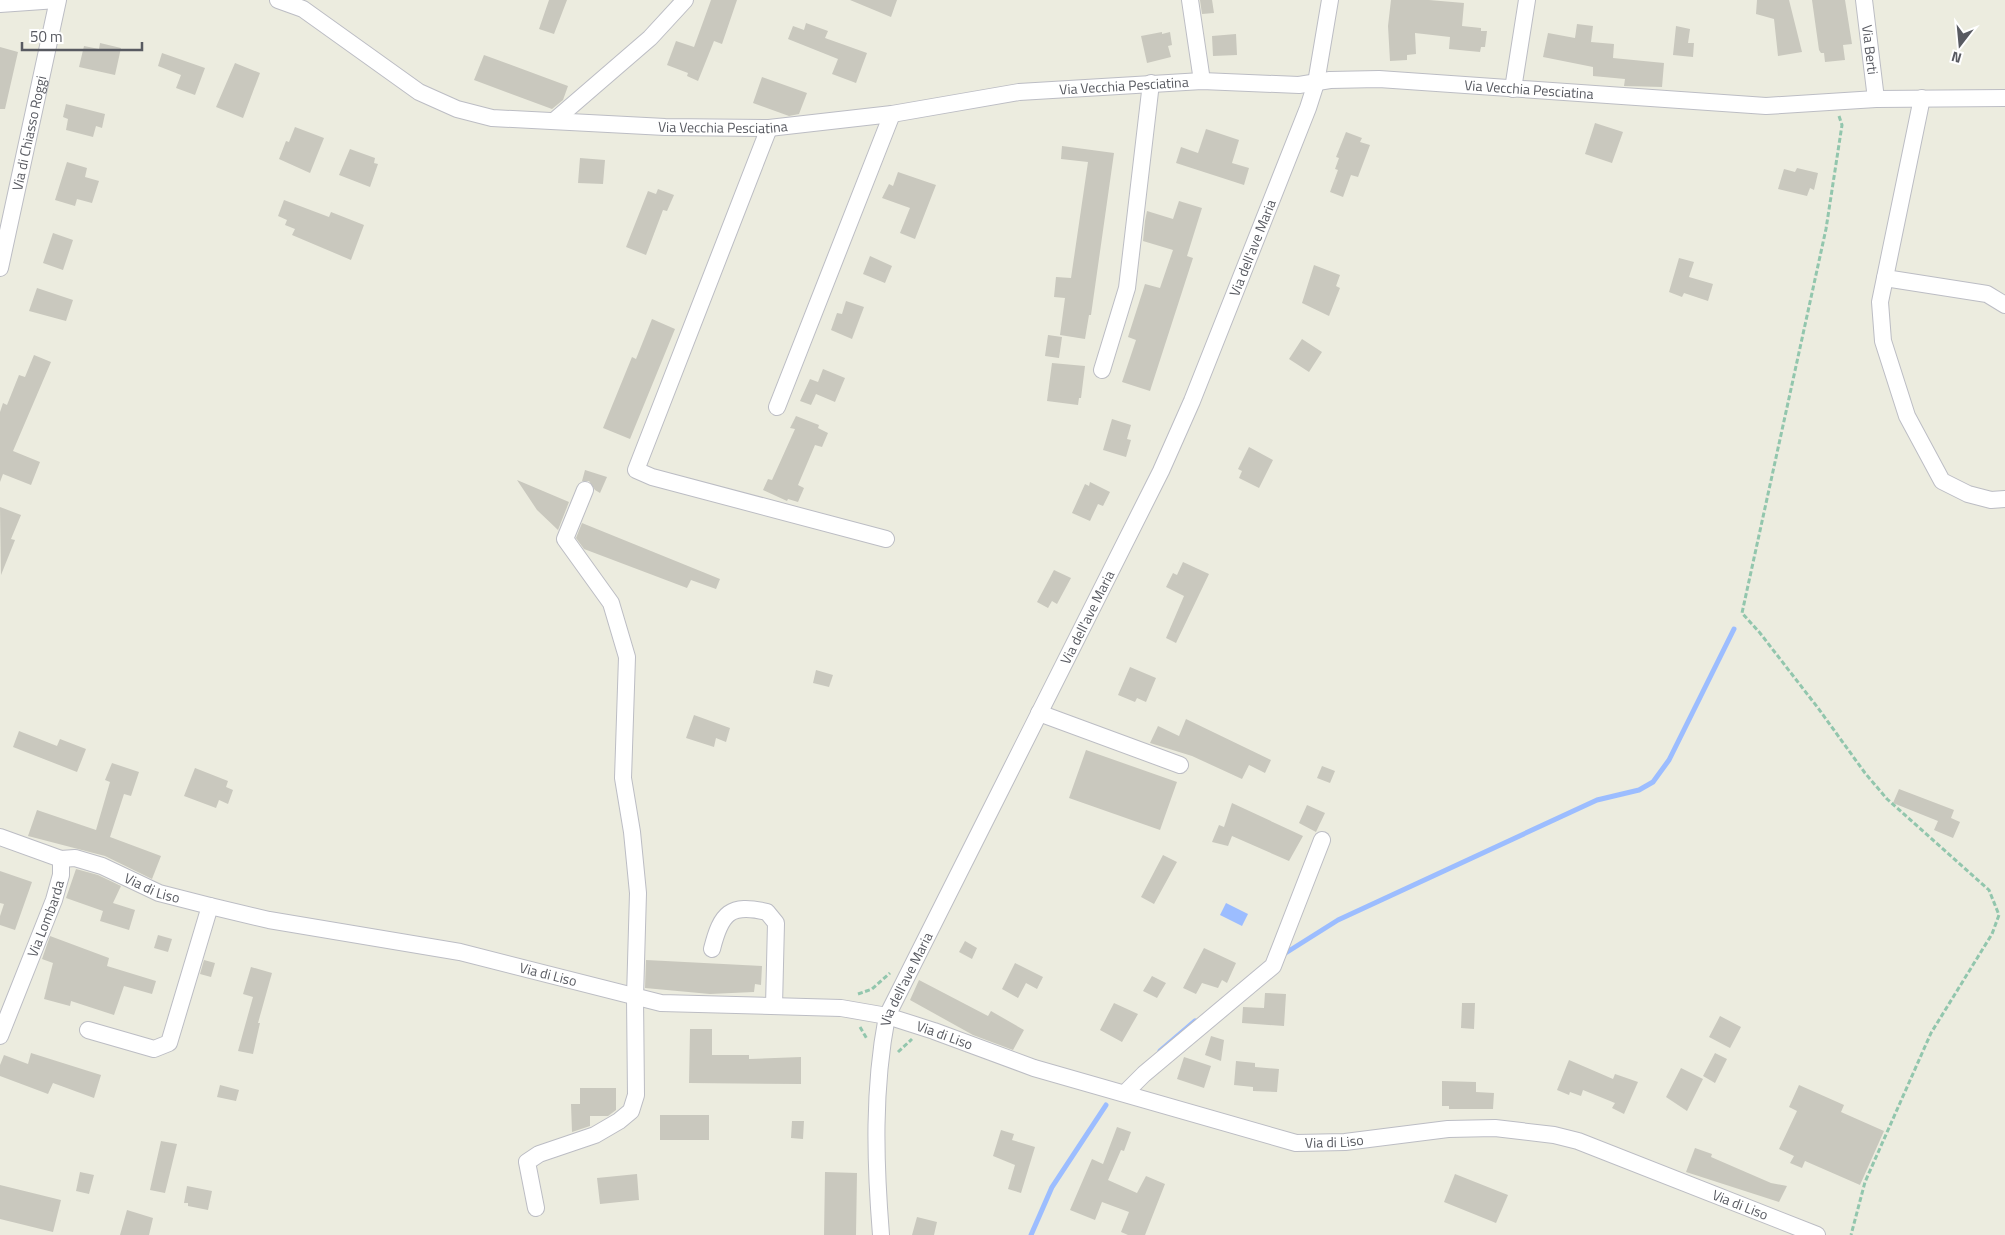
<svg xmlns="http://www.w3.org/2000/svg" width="2005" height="1235" viewBox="0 0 2005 1235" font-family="'Titillium Web',sans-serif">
	<rect width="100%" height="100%" fill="#ececdf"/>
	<path fill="#9cbdff" d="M1226 903 1248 914 1242 926 1220 915Z"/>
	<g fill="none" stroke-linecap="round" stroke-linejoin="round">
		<path stroke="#9cbdff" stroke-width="5" d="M1284 954 1338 920 1597 800 1639 790 1653 782 1669 760 1734 629
			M1160 1051 1195 1021
			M1031 1235 1052 1187 1106 1105"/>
	</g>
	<path fill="#c9c8be" d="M549 0H567L554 34 539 29Z
		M711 0H737L722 44 714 41 698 81 687 76 688 73 667 65 676 41 694 47Z
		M850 0H897L891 17Z
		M1200 0H1212L1214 13 1202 14Z
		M1391 0H1429L1464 3 1462 26 1481 28V31H1487L1485 47H1481L1480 52 1449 49 1450 37 1415 33 1416 54 1407 55V60L1390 61 1388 26Z
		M1757 0H1789L1802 52 1778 56 1774 19 1756 14Z
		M1812 0H1845L1852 44 1843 45 1845 60 1825 62 1824 53H1821L1819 50Z
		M806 23 828 31 825 38 867 53 856 83 832 74 838 59 788 39 793 26 804 30Z
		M1577 24 1593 26 1591 42 1614 44 1613 58 1664 63 1662 87 1624 86 1625 79 1593 76V67L1543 57 1548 33 1575 38Z
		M1676 26 1690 29 1688 43H1694L1693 57 1673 55Z
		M1162 32V34L1170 32 1172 45 1168 46 1171 57 1147 63 1141 36Z
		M1236 34 1237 55 1213 56 1212 36Z
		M100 43 121 48 115 75 79 67 84 46 99 49Z
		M0 47 18 52 5 109H0Z
		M162 53 205 68 195 95 176 88 181 75 158 66Z
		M484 55 568 86 563 100 552 109 474 80Z
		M235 63 260 73 243 118 216 107Z
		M762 77 807 93 799 114 789 116 753 103Z
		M66 104 105 114 102 128 96 126 93 137 66 130 68 119 63 117Z
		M1595 123 1623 132 1612 163 1585 154Z
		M295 127 324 138 310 173 279 159 286 141 289 142Z
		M1206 129 1239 140 1232 163 1249 168 1244 185 1176 163 1181 147 1198 153Z
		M1346 132 1362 138 1360 142 1370 145 1358 177 1351 175 1343 197 1330 192 1338 170 1335 169 1339 158 1336 157Z
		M1062 146 1114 153 1091 315H1089L1085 339 1060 335 1065 298 1054 297 1056 277 1071 278 1088 162 1061 159Z
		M350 149 375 158 374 163 378 164 370 187 339 175Z
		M580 158 605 160 603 184 578 183Z
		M67 162 87 168 85 177 99 181 92 203 77 199 75 206 55 200Z
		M1797 168 1818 173 1814 190 1810 188 1807 196 1778 189 1784 169 1795 172Z
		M898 172 936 185 915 239 900 233 910 208 882 198 889 184 893 186Z
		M658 189 674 195 667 211 663 210 646 255 626 247 648 191 656 194Z
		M284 200 329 217 331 212 364 225 351 260 292 235 295 229 285 225 287 220 278 216Z
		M1179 201 1202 208 1187 256 1193 258 1150 391 1122 382 1136 340 1128 337 1145 284 1160 288 1173 250 1143 241 1145 221 1147 211 1173 219Z
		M53 233 73 240 63 270 43 263Z
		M870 256 892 266 885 283 863 274Z
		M1679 258 1694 262 1689 277 1713 284 1708 301 1684 293 1682 297 1669 292Z
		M1314 265 1340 275 1336 286 1340 288 1329 316 1302 303Z
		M37 288 73 300 66 321 29 311Z
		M846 301 864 307 852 339 831 330 837 313 842 314Z
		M652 319 675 329 630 439 603 428 632 357 636 359Z
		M1048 335 1062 337 1059 358 1045 356Z
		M1302 339 1322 352 1309 372 1289 359Z
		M34 355 51 362 13 451 40 462 31 485 3 474 0 482V412L3 403 7 405 19 375 25 377Z
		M1052 363 1085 366 1081 398H1079L1078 405 1047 401Z
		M823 369 845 378 835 402 816 394 811 405 800 401 810 379 818 382Z
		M796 416 819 425 818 428 828 433 822 447 815 445 798 485 804 488 798 502 788 499 787 501 763 490 768 479 772 480 795 429 790 428Z
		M1112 419 1131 425 1127 439 1131 440 1126 457 1103 450Z
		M1249 447 1273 460 1259 488 1239 478 1242 471 1238 469Z
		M585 470 607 477 600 493 595 490 589 481H582Z
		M517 480 569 502 558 530 537 510Z
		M1090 482 1110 492 1103 506 1098 504 1090 521 1072 513 1085 484 1089 486Z
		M0 507 21 515 11 539 15 540 1 575Z
		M582 523 720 579 716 589 691 580 687 588 584 549 576 538Z
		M1183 562 1209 574 1176 643 1166 638 1184 596 1166 587 1173 573 1177 575Z
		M1054 570 1071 578 1057 604 1052 601 1048 608 1037 602Z
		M1130 667 1156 678 1146 702 1137 698 1135 702 1118 695Z
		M816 670 833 675 829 687 813 683Z
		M694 715 730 728 726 742 716 738 714 747 686 738Z
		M1186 719 1271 760 1265 773 1249 765 1242 779 1192 756 1150 743 1158 726 1179 736Z
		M19 731 57 746 60 739 86 749 77 772 13 747Z
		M1086 750 1177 782 1160 830 1069 798Z
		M112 763 139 772 131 796 124 794 110 837 161 856 152 879 105 856 28 836 37 810 96 830 110 782 105 780Z
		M1322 766 1335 771 1330 783 1317 778Z
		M195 768 228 781 226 787 233 790 228 804 219 800 216 808 184 796Z
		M1899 789 1954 810 1951 818 1960 822 1953 838 1934 830 1938 821 1893 803Z
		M1232 803 1303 836 1289 861 1232 836 1228 846 1212 842 1219 825 1224 827Z
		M1307 805 1325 813 1316 832 1299 823Z
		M1163 855 1177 862 1154 904 1141 897Z
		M76 869 98 875 121 886 113 903 135 910 129 930 100 921 103 911 66 898Z
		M0 871 32 882 15 930 0 925V916L4 904 0 903Z
		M158 935 172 939 168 952 154 948Z
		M50 936 109 958 107 966 156 981 152 994 124 986 114 1015 71 1001 70 1006 44 999 53 963 42 959Z
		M965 941 977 948 972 959 959 952Z
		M1204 948 1236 963 1227 983 1222 980 1218 988 1202 983 1196 994 1183 988Z
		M204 960 215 963 211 977 200 974Z
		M646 960 762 966 761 985 755 984 754 992 710 994 645 988Z
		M1015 963 1043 977 1037 989 1026 983 1018 998 1002 989Z
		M251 967 272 973 258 1023H260L253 1054 238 1051 253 997 243 994Z
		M1152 976 1166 983 1157 998 1143 991Z
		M919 980 988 1016 991 1011 1024 1030 1013 1050 973 1035 910 1000Z
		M1265 993 1286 994 1284 1026 1242 1023 1243 1007 1264 1008Z
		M1114 1003 1138 1014 1122 1042 1100 1030Z
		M1462 1003H1475L1474 1029 1461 1028Z
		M1720 1016 1741 1027 1730 1048 1709 1037Z
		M690 1029H712V1055H749V1059L801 1057V1084L689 1083Z
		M1211 1036 1224 1040 1221 1061 1205 1055Z
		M31 1053 101 1075 94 1098 53 1083 48 1094 0 1076V1065L4 1055 28 1064Z
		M1715 1053 1727 1059 1715 1083 1703 1076Z
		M1184 1057 1211 1066 1204 1088 1177 1079Z
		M1569 1060 1613 1079 1615 1074 1638 1082 1624 1114 1612 1108 1615 1103 1583 1090 1581 1096 1570 1092 1569 1095 1557 1090Z
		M1236 1061 1255 1063V1067L1279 1069 1277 1092 1253 1091V1087L1234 1085Z
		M1681 1068 1703 1079 1687 1111 1666 1097Z
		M1442 1081 1476 1082V1092L1494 1093 1493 1109H1449V1106H1442Z
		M220 1085 239 1090 236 1101 217 1097Z
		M1799 1085 1844 1105 1841 1112 1884 1131 1860 1185 1805 1161 1802 1168 1790 1163 1794 1156 1779 1149 1797 1111 1789 1107Z
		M580 1088H616V1110L608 1116H590V1126L572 1132 571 1104H580Z
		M660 1115H709V1140H660Z
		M792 1121H804L803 1139 791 1138Z
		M1117 1127 1131 1132 1124 1151 1121 1150 1108 1180 1137 1193 1146 1176 1165 1184 1145 1235H1128L1121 1232 1129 1212 1102 1202 1095 1220 1070 1210 1092 1159 1103 1164Z
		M1001 1130 1014 1134 1012 1140 1035 1147 1021 1193 1008 1189 1015 1165 993 1156Z
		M161 1141 177 1144 165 1193 150 1190Z
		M1695 1148 1712 1154 1711 1157 1771 1183 1787 1186 1779 1202 1686 1172Z
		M80 1172 94 1175 89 1194 76 1191Z
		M825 1172 857 1173 856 1235H824Z
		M637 1174 639 1200 600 1204 597 1178Z
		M1455 1174 1508 1195 1496 1223 1444 1202Z
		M0 1185 61 1200 53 1232 0 1219Z
		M187 1186 212 1191 208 1210 188 1206V1203H184Z
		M127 1210 153 1218 149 1235H120Z
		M917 1217 937 1222 934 1235H912Z"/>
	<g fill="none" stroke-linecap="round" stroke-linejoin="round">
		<defs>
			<g id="minor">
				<path id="s1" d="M278 0 303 9 419 92 457 109 492 118 665 127 769 128 892 114 1019 92 1202 81 1299 85 1330 80 1379 79 1766 106 1876 99 2005 98"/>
				<path d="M1190 0 1202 81"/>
				<path id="s2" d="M1864 0 1876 99"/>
				<path d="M0 4 57 0"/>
				<path d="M1513 89 1527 0"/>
				<path d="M1922 98 1880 302 1883 341 1907 416 1942 481 1968 494 1991 500 2005 499"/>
				<path d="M555 120 650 38 685 0"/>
				<path d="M769 128 636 470 652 477 886 539"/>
				<path id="s3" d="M0 268 58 0"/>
				<path d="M1885 278 1987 294 2005 305"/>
				<path d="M1102 370 1127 288 1151 83"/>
				<path d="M777 407 892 114"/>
				<path d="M1039 713 1180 765"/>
				<path id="s4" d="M0 837 61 859 75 858 102 866 159 893 210 906 269 920 460 952 661 1003 841 1008 887 1016 934 1031 1034 1068 1296 1143 1345 1142 1448 1129 1495 1128 1554 1135 1578 1141 1817 1235"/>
				<path d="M712 949C721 913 730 903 767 912L776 923 774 1006"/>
				<path d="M88 1030 154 1049 169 1043 210 906"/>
				<path id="s5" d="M0 1036 54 900 61 875V859"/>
				<path d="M1125 1093 1144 1074 1273 966 1322 840"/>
				<path d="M536 1208 527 1162 539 1154 595 1135 619 1121 631 1111 636 1095 635 997 638 893 632 832 623 778 627 657 611 603 565 539 585 490"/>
				<path id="s6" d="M881 1235C875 1161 873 1089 887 1016L1161 471 1192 401 1308 108 1316 83 1330 0"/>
			</g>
		</defs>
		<use href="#minor" stroke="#bcbdc4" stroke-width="18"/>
		<path stroke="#92c6ad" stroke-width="3" stroke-dasharray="5 2.5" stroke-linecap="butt" d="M1839 116 1842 125 1826 229 1742 613 1760 633 1818 708 1865 773 1887 799 1989 890 1999 915 1992 934 1931 1033 1865 1182 1851 1235
			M858 994 872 989 890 973
			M860 1027 867 1039
			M898 1052 912 1039"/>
		<use href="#minor" stroke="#fff" stroke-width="16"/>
	</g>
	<g text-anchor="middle" stroke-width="4" stroke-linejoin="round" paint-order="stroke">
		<g font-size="14" fill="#585a61" stroke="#fff">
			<text dy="5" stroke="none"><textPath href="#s2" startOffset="50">Via Berti</textPath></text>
			<text dy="5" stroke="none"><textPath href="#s1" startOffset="882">Via Vecchia Pesciatina</textPath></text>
			<text dy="5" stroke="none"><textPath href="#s1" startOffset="1288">Via Vecchia Pesciatina</textPath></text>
			<text dy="5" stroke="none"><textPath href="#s1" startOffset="478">Via Vecchia Pesciatina</textPath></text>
			<text dy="5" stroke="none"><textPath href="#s3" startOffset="138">Via di Chiasso Roggi</textPath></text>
			<text dy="5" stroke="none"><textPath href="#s6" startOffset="1071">Via dell'ave Maria</textPath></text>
			<text dy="5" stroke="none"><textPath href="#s6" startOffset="666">Via dell'ave Maria</textPath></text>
			<text dy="5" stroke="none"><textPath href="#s4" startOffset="162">Via di Liso</textPath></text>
			<text dy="5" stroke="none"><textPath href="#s5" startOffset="126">Via Lombarda</textPath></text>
			<text dy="5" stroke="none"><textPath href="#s4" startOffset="568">Via di Liso</textPath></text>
			<text dy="5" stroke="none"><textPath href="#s6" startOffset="261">Via dell'ave Maria</textPath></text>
			<text dy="5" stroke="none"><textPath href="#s4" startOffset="972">Via di Liso</textPath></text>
			<text dy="5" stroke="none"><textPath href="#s4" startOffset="1378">Via di Liso</textPath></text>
			<text dy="5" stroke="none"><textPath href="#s4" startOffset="1798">Via di Liso</textPath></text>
		</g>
	</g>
	<g transform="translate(1960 45) rotate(196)" stroke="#ffffff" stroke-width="4" paint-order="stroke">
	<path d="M0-4L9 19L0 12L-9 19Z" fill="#585a61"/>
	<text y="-8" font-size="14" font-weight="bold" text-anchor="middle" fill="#585a61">N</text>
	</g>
	<path d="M22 42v8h120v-8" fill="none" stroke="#585a61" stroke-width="2.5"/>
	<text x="30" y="42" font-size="15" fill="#585a61" stroke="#ffffff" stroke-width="4" paint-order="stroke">50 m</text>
</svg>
